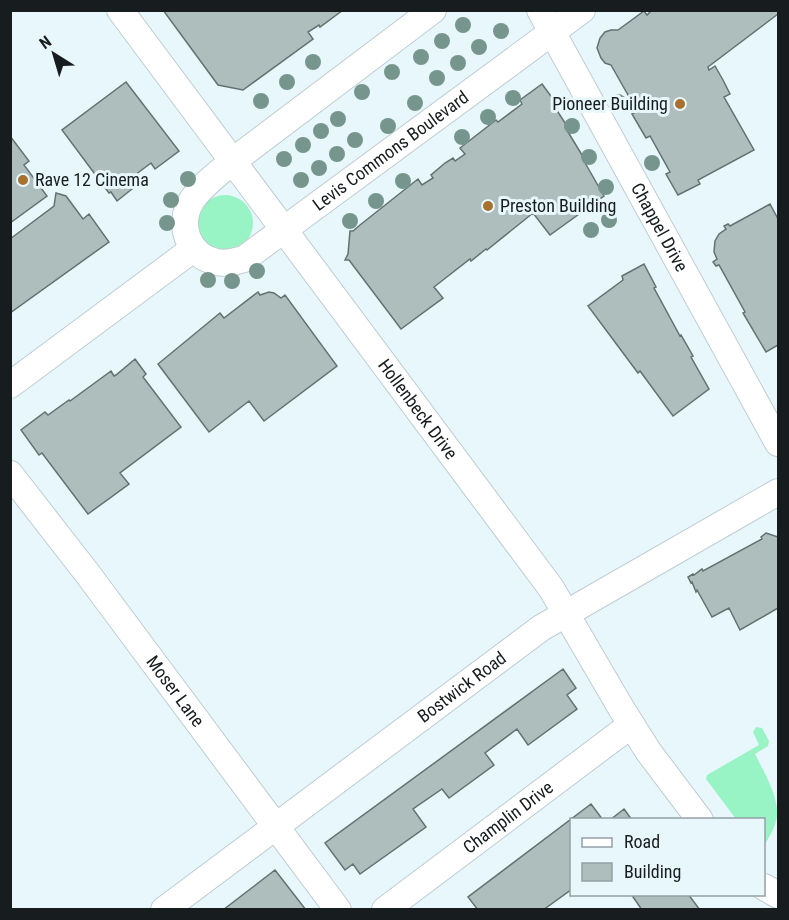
<svg xmlns="http://www.w3.org/2000/svg" width="789" height="920" viewBox="0 0 789 920" font-family="'Roboto Condensed',sans-serif">
	<rect width="100%" height="100%" fill="#e7f7fc"/>
	<path fill="#99f4c5" d="M197 223a28 28 0 1 1 56 0a28 28 0 1 1-56 0Z
		M756 727 762 728 769 741 768 746 755 754C763 770 779 797 777 816 776 826 769 837 764 846V820L736 819 706 779 707 775 759 745 753 732Z"/>
	<path fill="#aebebd" stroke="#637271" stroke-width="1.5" d="M163 10H343L320 27 319 25 308 32 313 39 243 90 218 85Z
		M652 10H778V14L708 67 709 70 715 66 723 80 730 94 724 97 754 150 698 180 700 184 678 195 666 174 670 172 650 136 646 138 632 114 637 111 611 65 605 63 601 58 597 48 600 38 605 32 611 30H618L644 11 647 15Z
		M126 82 179 151 155 169 151 163 131 178 137 185 117 201 111 192 109 193 62 130Z
		M542 84 559 107 556 109 567 126 565 127 585 160 584 161 604 196 550 235 533 213 487 250 486 249 471 261 470 259 434 287 443 298 401 329 349 260H345L348 254 350 231H353L360 225 418 179 422 185 433 178 431 175 445 163 453 158 455 161 465 154 460 148 496 120 498 122 522 104 520 100Z
		M10 136 29 161 24 165 47 196 10 223Z
		M56 193 66 196 83 219 89 214 109 242 10 313V239L54 206Z
		M770 204 778 219V345L766 352 743 313 745 312 719 265 716 266 713 262 717 259 714 252 715 241 719 234 726 229 724 226 728 224 730 226Z
		M644 264 656 287 654 288 680 336 681 335 693 356 691 357 709 389 673 416 640 371 638 373 588 306 623 280 622 276Z
		M258 292 260 295 269 292 274 293 281 298 285 295 337 366 264 421 249 401 209 432 158 364 220 313 224 318Z
		M135 359 146 374 143 377 181 427 120 473 129 484 88 514 42 453 39 455 21 430 45 412 48 415 69 400 70 401 111 371 114 376 116 375Z
		M766 533 778 537V608L740 630 729 608 712 617 697 590 696 592 692 582 691 583 688 577 693 574 694 575 702 569 703 571 762 539 761 537Z
		M563 669 576 688 567 695 577 709 528 745 517 729 485 753 494 765 449 798 442 789 413 809 426 827 360 874 353 864 345 870 325 843Z
		M591 804 603 820H572V889L543 910H478L468 897Z
		M624 809 632 820H610Z
		M275 870 306 910H223Z
		M631 894H688L700 910H642Z"/>
	<g fill="none" stroke-linecap="round" stroke-linejoin="round">
		<defs>
			<g id="minor">
				<path id="s1" d="M120 10 551 588 621 708 648 751 700 820"/>
				<path id="s2" d="M433 10 233 161C220 172 201 186 192 200 177 224 187 255 216 262 226 264 234 262 244 259L582 10"/>
				<path id="s3" d="M540 10 778 443"/>
				<path d="M10 385 193 249"/>
				<path id="s4" d="M10 474 87 573 338 910"/>
				<path d="M764 887 778 895"/>
				<path id="s5" d="M164 910 541 628 778 492"/>
				<path id="s6" d="M385 910 631 725"/>
			</g>
		</defs>
		<use href="#minor" stroke="#bfcdd3" stroke-width="28"/>
		<use href="#minor" stroke="#fff" stroke-width="26"/>
	</g>
	<g fill="#76968d">
		<circle cx="463" cy="25" r="8"/>
		<circle cx="501" cy="31" r="8"/>
		<circle cx="442" cy="41" r="8"/>
		<circle cx="479" cy="47" r="8"/>
		<circle cx="421" cy="57" r="8"/>
		<circle cx="313" cy="62" r="8"/>
		<circle cx="458" cy="63" r="8"/>
		<circle cx="392" cy="72" r="8"/>
		<circle cx="437" cy="78" r="8"/>
		<circle cx="287" cy="82" r="8"/>
		<circle cx="362" cy="92" r="8"/>
		<circle cx="513" cy="98" r="8"/>
		<circle cx="261" cy="101" r="8"/>
		<circle cx="618" cy="102" r="8"/>
		<circle cx="415" cy="103" r="8"/>
		<circle cx="488" cy="117" r="8"/>
		<circle cx="338" cy="119" r="8"/>
		<circle cx="388" cy="126" r="8"/>
		<circle cx="572" cy="126" r="8"/>
		<circle cx="321" cy="131" r="8"/>
		<circle cx="462" cy="137" r="8"/>
		<circle cx="355" cy="140" r="8"/>
		<circle cx="303" cy="145" r="8"/>
		<circle cx="337" cy="154" r="8"/>
		<circle cx="589" cy="157" r="8"/>
		<circle cx="284" cy="159" r="8"/>
		<circle cx="652" cy="163" r="8"/>
		<circle cx="319" cy="168" r="8"/>
		<circle cx="188" cy="179" r="8"/>
		<circle cx="301" cy="180" r="8"/>
		<circle cx="403" cy="181" r="8"/>
		<circle cx="606" cy="187" r="8"/>
		<circle cx="171" cy="200" r="8"/>
		<circle cx="376" cy="201" r="8"/>
		<circle cx="609" cy="220" r="8"/>
		<circle cx="350" cy="221" r="8"/>
		<circle cx="167" cy="223" r="8"/>
		<circle cx="591" cy="230" r="8"/>
		<circle cx="257" cy="271" r="8"/>
		<circle cx="208" cy="280" r="8"/>
		<circle cx="232" cy="281" r="8"/>
	</g>
	<g fill="#a8712d" stroke="#e7f7fc" stroke-width="2">
		<circle cx="680" cy="104" r="6"/>
		<circle cx="23" cy="180" r="6"/>
		<circle cx="488" cy="206" r="6"/>
	</g>
	<g text-anchor="middle" stroke-width="6" stroke-linejoin="round" paint-order="stroke">
		<g font-size="18" fill="#171d1f" stroke="#e7f7fc" text-anchor="start">
			<text x="668" y="110" text-anchor="end">Pioneer Building</text>
			<text x="35" y="186">Rave 12 Cinema</text>
			<text x="500" y="212">Preston Building</text>
		</g>
		<g font-size="18" fill="#171d1f" stroke="#e7f7fc">
			<text dy="6" stroke="none"><textPath href="#s2" startOffset="596">Levis Commons Boulevard</textPath></text>
			<text dy="6" stroke="none"><textPath href="#s3" startOffset="248">Chappel Drive</textPath></text>
			<text dy="6" stroke="none"><textPath href="#s1" startOffset="498">Hollenbeck Drive</textPath></text>
			<text dy="6" stroke="none"><textPath href="#s5" startOffset="372">Bostwick Road</textPath></text>
			<text dy="6" stroke="none"><textPath href="#s4" startOffset="273">Moser Lane</textPath></text>
			<text dy="6" stroke="none"><textPath href="#s6" startOffset="154">Champlin Drive</textPath></text>
		</g>
	</g>
	<rect width="789" height="920" fill="none" stroke="#171d1f" stroke-width="24"/>
	<rect x="570" y="818" width="195" height="78" fill="#e7f7fc" stroke="#94a0a4" stroke-width="1.5"/>
	<rect x="582" y="838" width="30" height="9" fill="#ffffff" stroke="#94a0a4" stroke-width="1.5"/>
	<text x="624" y="848" font-size="18" fill="#171d1f">Road</text>
	<rect x="582" y="863" width="30" height="18" fill="#aebebd" stroke="#94a0a4" stroke-width="1.5"/>
	<text x="624" y="878" font-size="18" fill="#171d1f">Building</text>
	<g transform="translate(54 54) rotate(323)" stroke="#e7f7fc" stroke-width="4.5" paint-order="stroke">
	<path d="M0-4.5L10 22L0 15L-10 22Z" fill="#171d1f"/>
	<text y="-9" font-size="16" font-weight="bold" text-anchor="middle" fill="#171d1f">N</text>
	</g>
</svg>
